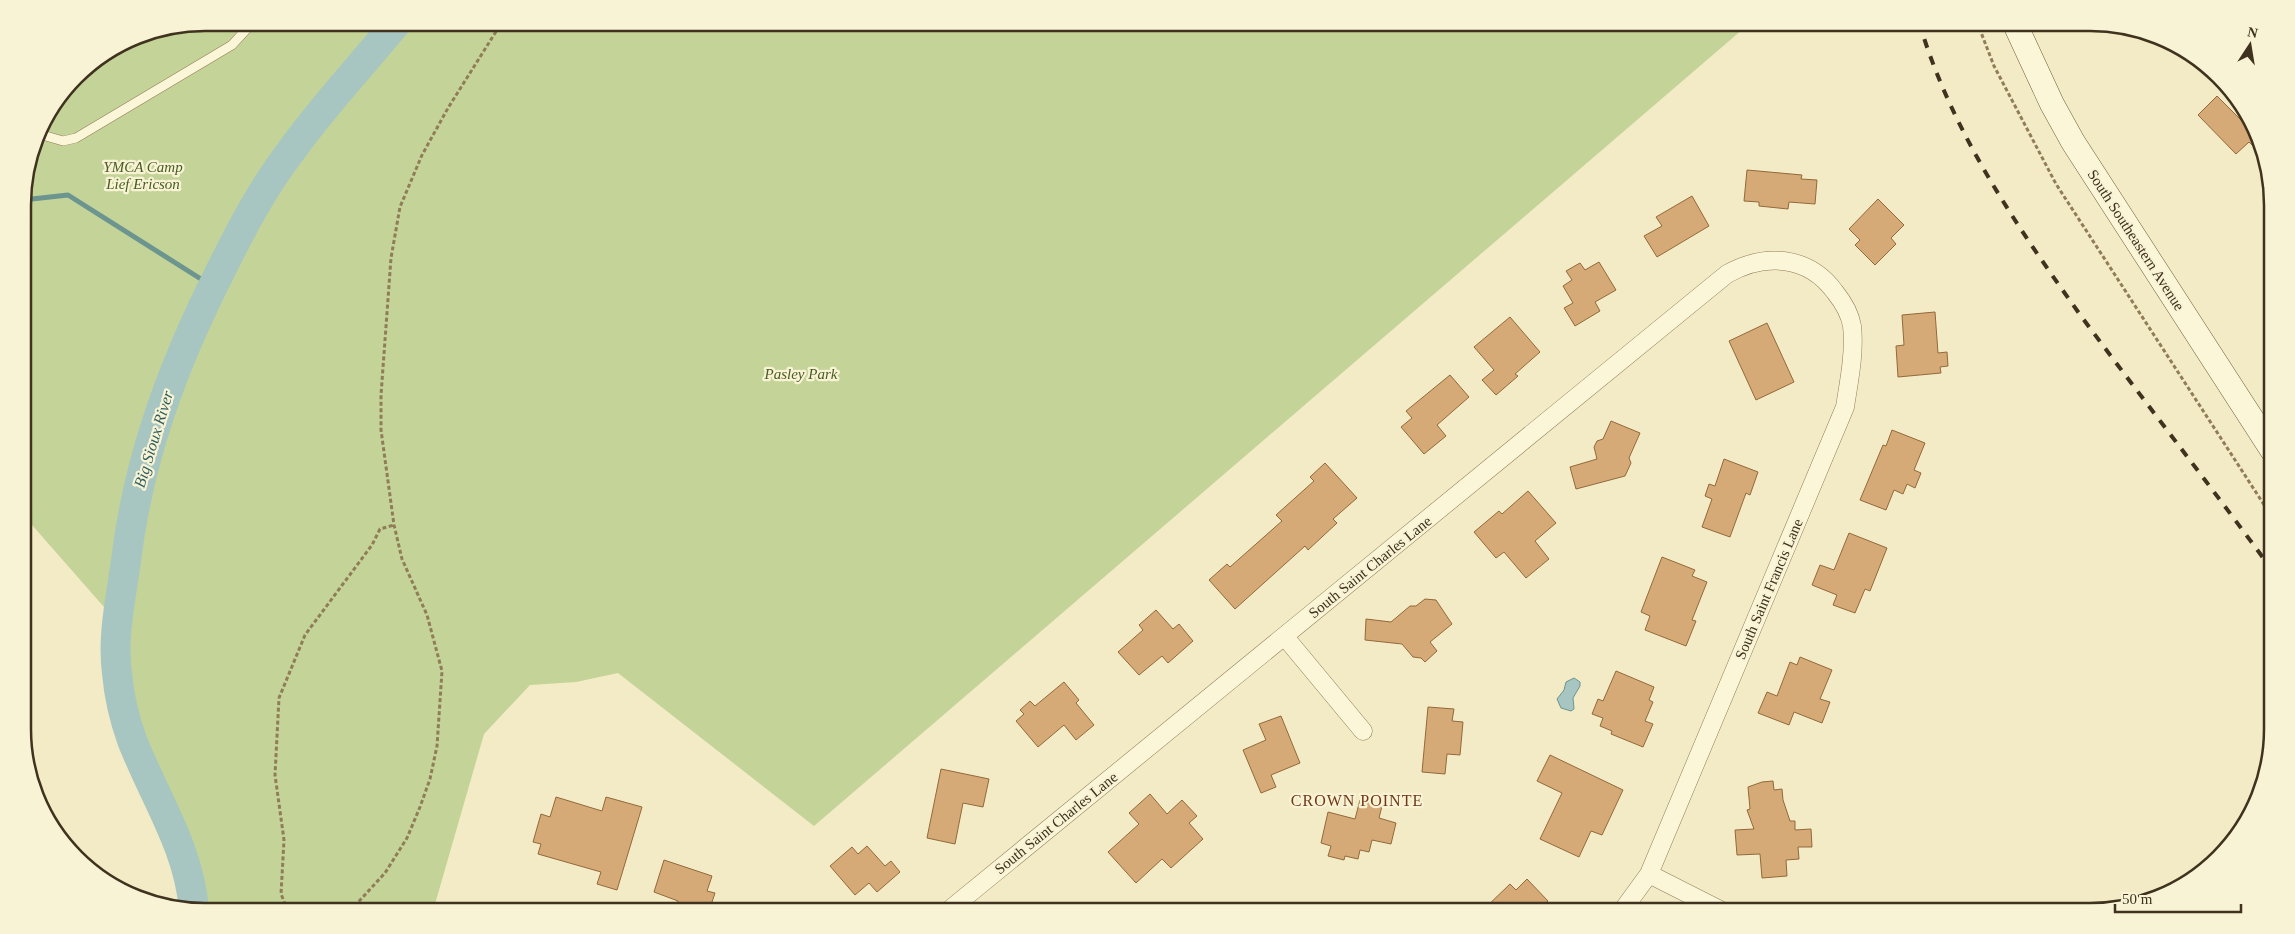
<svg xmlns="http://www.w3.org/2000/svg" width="2295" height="934" viewBox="0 0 2295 934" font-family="Georgia,serif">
	<rect width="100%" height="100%" fill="#f3ebc5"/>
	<path fill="#c4d397" d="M206 22 1750 23 814 826 618 673 576 682 530 685 484 734 433 911H206L194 910C189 846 152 797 132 739 119 701 113 663 118 623L25 517 23 193 42 124 85 68 136 36Z"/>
	<path fill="#a7c6c1" stroke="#6c9590" d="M1574 678 1580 682V686L1573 698 1574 709 1571 711 1561 708 1557 699 1564 690 1566 682Z"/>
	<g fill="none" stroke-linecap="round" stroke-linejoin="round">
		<path stroke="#6c9590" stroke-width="5" d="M23 197 32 199 68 195 212 286"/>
		<path stroke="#a7c6c1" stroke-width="30" d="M194 910C189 847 154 797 132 740 124 718 119 696 117 673 112 636 121 598 126 561 138 459 173 365 219 274 240 231 262 189 291 151 323 106 362 65 397 22"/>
	</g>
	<path fill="#d5aa77" stroke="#92693b" d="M2217 96 2241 120 2247 115 2254 125 2264 157 2249 142 2236 154 2198 115Z
		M1747 170 1802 175 1801 179 1817 180 1815 204 1789 202 1788 209 1759 206V202L1744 201Z
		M1692 196 1709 226 1657 257 1644 236 1662 226 1656 217Z
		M1878 199 1904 225 1891 238 1896 244 1875 265 1855 245 1860 240 1849 229Z
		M1599 262 1616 290 1595 302 1600 311 1575 326 1564 308 1573 303 1563 286 1572 280 1566 271 1580 263 1585 270Z
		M1935 312 1938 353 1947 352 1948 366 1940 367 1941 373 1898 377 1896 346 1904 345 1902 315Z
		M1510 317 1540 352 1515 374 1518 376 1496 395 1482 380 1494 370 1474 347Z
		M1767 323 1794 382 1756 400 1729 341Z
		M1450 375 1469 397 1437 425 1446 436 1424 454 1401 427 1412 418 1406 411Z
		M1611 421 1640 433 1629 458 1631 463 1625 476 1576 489 1570 467 1597 459 1594 447 1597 441 1603 439Z
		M1892 430 1925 443 1914 470 1921 473 1915 488 1907 484 1903 494 1894 490 1886 510 1860 500 1883 445 1886 446Z
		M1724 459 1758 472 1750 495 1746 493 1730 537 1702 527 1712 499 1705 496 1709 484 1715 486Z
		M1325 463 1357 498 1333 519 1337 523 1308 550 1305 546 1235 609 1209 580 1227 564 1230 567 1282 521 1276 515 1314 481 1310 477Z
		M1528 491 1556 523 1535 541 1549 559 1526 578 1504 552 1496 558 1474 532 1499 511 1502 514Z
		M1849 533 1887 548 1870 591 1865 589 1855 613 1833 605 1837 595 1812 585 1820 565 1834 570Z
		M1662 557 1695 570 1692 576 1707 582 1692 620 1696 621 1686 646 1645 630 1650 616 1641 612Z
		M1425 599 1436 600 1452 624 1430 642 1437 651 1425 662 1421 658 1413 657 1402 644 1365 640 1366 619 1391 622 1410 606H1416Z
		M1156 610 1173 629 1179 624 1193 641 1168 663 1162 656 1139 675 1118 652 1143 630 1139 625Z
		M1800 657 1832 670 1820 699 1830 702 1822 723 1794 712 1789 725 1758 713 1767 692 1777 696 1790 662 1797 665Z
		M1616 671 1654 687 1649 700 1653 702 1645 721 1653 724 1643 747 1611 734 1612 731 1600 726 1603 718 1592 714 1598 699 1603 701Z
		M1064 682 1079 700 1076 703 1094 725 1076 740 1064 725 1038 747 1016 721 1024 714 1020 710 1030 701 1035 706Z
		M1428 707 1454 709 1452 721 1463 722 1460 755 1447 754 1445 774 1422 772Z
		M1281 716 1300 763 1271 775 1276 787 1261 793 1243 750 1266 740 1259 724Z
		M1550 755 1623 790 1602 835 1591 831 1579 857 1540 839 1562 793 1537 781Z
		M941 769 989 779 983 807 963 803 955 844 927 838Z
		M1773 781 1774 790 1782 789 1783 800 1790 821H1795V830L1811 829 1812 847H1798L1799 859 1786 860 1787 876 1762 878 1760 854 1737 855 1735 830 1754 829 1747 810 1750 809 1748 787 1762 782Z
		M1150 794 1167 814 1182 800 1197 816 1189 823 1203 839 1171 868 1162 859 1136 883 1108 852 1139 824 1129 813Z
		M556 797 602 811 606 797 642 807 617 890 597 884 601 872 538 854 541 844 533 842 541 814 550 817Z
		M1360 800 1382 806 1379 818 1396 823 1391 844 1372 840 1369 852 1360 850 1358 859 1345 856 1344 860 1328 856 1331 846 1321 843 1328 812 1355 819Z
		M867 846 885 866 891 861 900 872 877 892 869 883 855 895 830 866 852 847 858 854Z
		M664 860 712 876 707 891 715 893 709 911 690 907 688 911H675L678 901 654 892Z
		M1527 879 1548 901 1537 911H1482L1510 884 1516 890Z"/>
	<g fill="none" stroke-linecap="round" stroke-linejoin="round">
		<defs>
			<path id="service" d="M39 134 63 141 76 138 232 45 253 22"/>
			<path id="minor" d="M1285 637 1363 731
				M1649 874 1722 911
				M948 911 1727 274C1765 253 1808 255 1835 292 1843 302 1850 314 1852 326 1855 352 1849 381 1845 407L1649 874 1622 911"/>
			<path id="secondary" d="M2014 22 2052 104 2073 142 2272 450"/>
		</defs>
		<use href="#service" stroke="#907d58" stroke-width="10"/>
		<use href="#minor" stroke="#907d58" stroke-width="19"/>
		<use href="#secondary" stroke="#725e3b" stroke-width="25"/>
		<path stroke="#907d58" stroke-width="3" stroke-dasharray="4 2.5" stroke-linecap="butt" d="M1977 22 1994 66 2056 184 2272 517
			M288 911 281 894 284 840 275 775 279 698 305 635 372 545 380 529 394 525
			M350 911 385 873 407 838 420 807 430 779 437 746 442 671 427 615 402 559 394 525 381 430V395L391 258 400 207 422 155 448 108 502 22"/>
		<use href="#service" stroke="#fcf6d9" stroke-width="9"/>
		<use href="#minor" stroke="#fcf6d9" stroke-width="18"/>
		<use href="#secondary" stroke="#fcf6d9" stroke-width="24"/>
		<path stroke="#3f321e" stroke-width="4" stroke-dasharray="9 9" stroke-linecap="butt" d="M1919 22C1951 131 2016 225 2081 316 2144 401 2210 485 2272 570"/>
	</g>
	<g text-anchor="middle" stroke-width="4.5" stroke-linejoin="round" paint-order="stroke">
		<g font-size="15" font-style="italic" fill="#475d22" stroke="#f9f3d5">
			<text x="143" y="172">YMCA Camp<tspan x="143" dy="17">Lief Ericson</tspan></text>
			<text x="801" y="379">Pasley Park</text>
		</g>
		<g font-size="15" fill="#3f321e" stroke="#f9f3d5">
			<text transform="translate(2136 240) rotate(57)" y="5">South Southeastern Avenue</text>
			<text transform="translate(1370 567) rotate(-39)" y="5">South Saint Charles Lane</text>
			<text transform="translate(1769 589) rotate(-67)" y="5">South Saint Francis Lane</text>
			<text transform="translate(1056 823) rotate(-39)" y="5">South Saint Charles Lane</text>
		</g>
		<g font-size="16" font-style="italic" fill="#2b5d60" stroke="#f9f3d5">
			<text transform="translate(153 439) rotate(-73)" y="6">Big Sioux River</text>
		</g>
		<g font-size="16" letter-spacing="1" fill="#703618" stroke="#f9f3d5">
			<text x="1357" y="806">CROWN POINTE</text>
		</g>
	</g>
	<path d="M0 0H2295V934H0ZM205 31H2090A174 174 0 0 1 2264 205V729A174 174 0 0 1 2090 903H205A174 174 0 0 1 31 729V205A174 174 0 0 1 205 31Z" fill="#f9f3d5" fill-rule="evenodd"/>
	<path fill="none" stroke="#3f321e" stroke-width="2.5" d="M205 31H2090A174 174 0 0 1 2264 205V729A174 174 0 0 1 2090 903H205A174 174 0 0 1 31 729V205A174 174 0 0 1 205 31Z"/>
	<g transform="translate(2250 45) rotate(12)" stroke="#f9f3d5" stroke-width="4" paint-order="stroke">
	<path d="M0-4L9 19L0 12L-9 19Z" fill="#3f321e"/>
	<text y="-8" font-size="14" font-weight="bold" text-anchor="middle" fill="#3f321e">N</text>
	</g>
	<path d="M2115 904v8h126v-8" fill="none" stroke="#3f321e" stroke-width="2.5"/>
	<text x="2122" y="904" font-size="15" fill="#3f321e" stroke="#f9f3d5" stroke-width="4" paint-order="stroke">50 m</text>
</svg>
